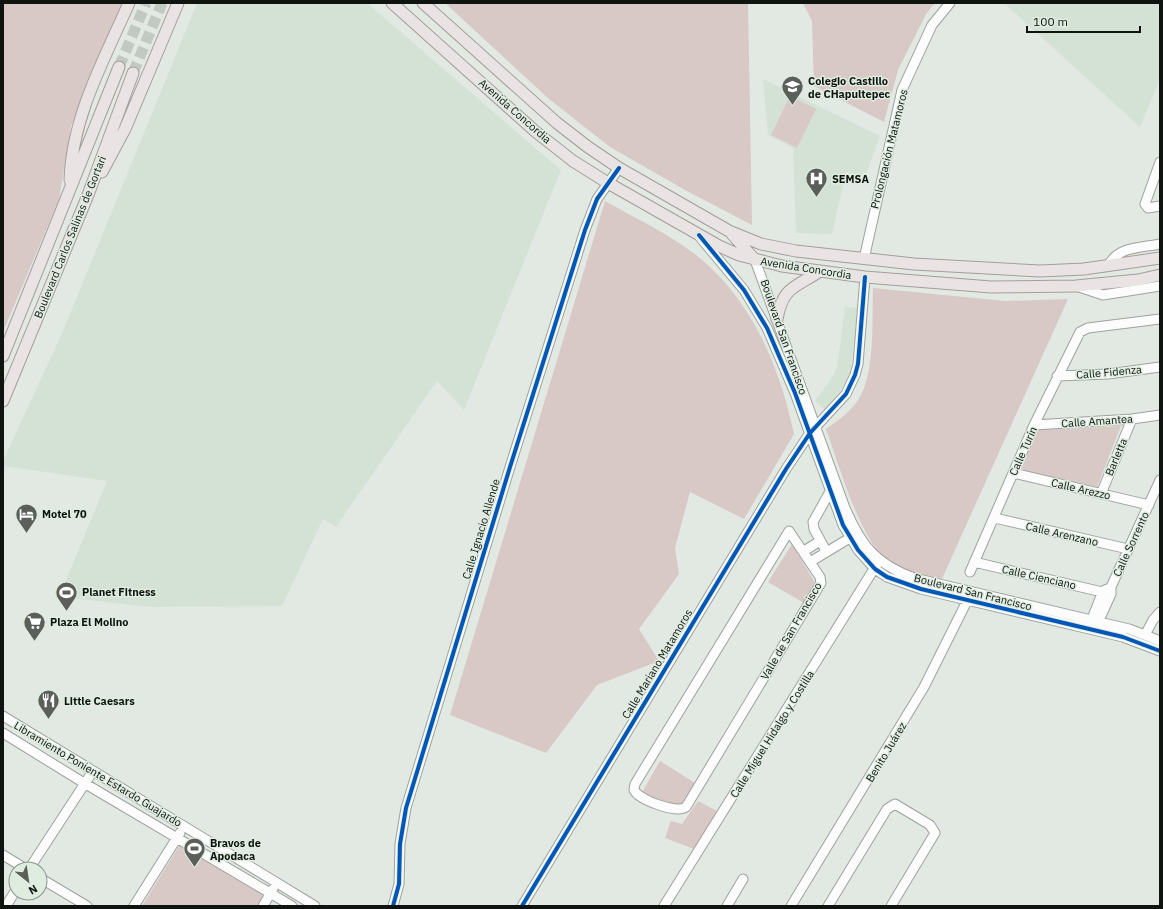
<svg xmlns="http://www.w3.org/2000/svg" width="1163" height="909" viewBox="0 0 1163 909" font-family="'IBM Plex Sans',sans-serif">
	<rect width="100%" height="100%" fill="#e2e9e3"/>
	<path fill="#d4e2d5" d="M197 3H367L561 170 464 410 437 381 336 527 323 519 282 606 150 607 59 597 107 481 3 466V461L63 331Z
		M1004 3H1160V79L1140 127Z
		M763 79 880 136 865 177 846 172 832 234 796 233 793 148 768 135Z
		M845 307 858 308 850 375 845 384 825 410 815 401 831 379 837 368Z"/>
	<path fill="#d8c8c6" d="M3 3H123L71 126 59 199 3 332Z
		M445 3H748L752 225 685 190 610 147 549 99Z
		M803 3H935L926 14 898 70 884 122 814 86 812 21Z
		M790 96 816 109 797 148 771 135Z
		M605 201C640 221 681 239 711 268 757 312 781 373 794 434L744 519 690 492 675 548 679 574 639 629 659 661 597 685 546 753 450 715Z
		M873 288 1005 301 1068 299 941 581C926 576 908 573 894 566 862 549 839 464 826 429 839 420 853 410 861 395 875 368 872 319 873 288Z
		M1121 426 1097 487 1021 470 1037 430Z
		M792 544 817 586 804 603 768 582Z
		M660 761 695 783 680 807 641 794Z
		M698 801 717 811 694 849 665 838 671 821 682 824Z
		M181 843 265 894 258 906H142Z"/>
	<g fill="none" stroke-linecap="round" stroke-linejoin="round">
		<path stroke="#c2c9c3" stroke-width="11" stroke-dasharray="11 5.5" stroke-linecap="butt" d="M119 67 146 3
			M133 73 162 3"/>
		<defs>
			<path id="minor" d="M1160 162 1145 204 1148 208 1160 206
				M699 236 744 290 767 328 795 393 843 525 858 550 875 569 887 577 921 589 1123 637 1160 651
				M864 259 902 90 932 25 950 3
				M755 260 845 508C861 545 875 564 914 578L1129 629 1160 641
				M1108 266C1118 246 1140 248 1160 244
				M1076 286 1103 295 1160 286
				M1057 376 1108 374 1160 367
				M1034 425 1132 419 1160 415
				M1013 473 1149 505
				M1101 494 1132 419
				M995 518 1128 549
				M789 531 820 577 821 583 686 807C677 814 639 800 634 790L635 784Z
				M804 551 820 541
				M826 551 814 529 813 522 832 488
				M810 562 853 536
				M974 562 1111 594
				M970 572 1034 425 1080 332 1088 328 1160 319
				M1090 624 1103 591 1107 589
				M1096 627 1111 594V587L1160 480
				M1145 635 1153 620 1160 612
				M3 716 315 906
				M3 733 84 783 292 906
				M3 855 26 869
				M29 869 93 771
				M40 878 87 906
				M6 906 16 890
				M134 906 180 833
				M263 906 273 889
				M393 906 399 884 400 844 406 808 510 467 585 230 597 199 619 168
				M522 906 786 469 810 433 846 394 855 375 858 364 865 277
				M664 906 877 564
				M727 906 743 879
				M791 906 924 687 969 597
				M828 906 887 809 895 804 930 825 935 833 891 906"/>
			<path id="major" d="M392 3 536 132 573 161 608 183 719 246 739 255 782 266 865 277 991 287 1076 286 1138 280 1160 275
				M423 3 557 123 588 147 619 168 729 231 761 244 796 251 914 264 1040 271 1084 269 1160 258
				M102 172 125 129 178 3
				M70 180C72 117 104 60 129 3
				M732 234 755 260
				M777 319C783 286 795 288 820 271
				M3 356 119 67
				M3 401 88 195 133 73"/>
		</defs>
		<use href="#minor" stroke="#9da29e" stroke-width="11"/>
		<use href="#major" stroke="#a49d9b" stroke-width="13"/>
		<use href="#minor" stroke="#fbfcfb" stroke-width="9"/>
		<use href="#major" stroke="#e9e3e3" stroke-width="11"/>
		<defs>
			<path id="cycleway" d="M699 235 744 290 767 328 795 393 843 525 858 550 875 569 887 577 921 589 1123 637 1160 651
				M393 906 399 884 400 844 406 808 510 467 585 230 597 199 619 168
				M522 906 786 469 810 433 846 394 855 375 858 364 865 277"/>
		</defs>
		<use href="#cycleway" stroke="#dfece0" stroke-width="6"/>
		<use href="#cycleway" stroke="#0057b8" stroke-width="4"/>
	</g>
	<defs>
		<symbol id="school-pin" viewBox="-11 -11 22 30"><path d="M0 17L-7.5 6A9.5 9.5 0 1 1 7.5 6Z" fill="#5a5f5a" stroke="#dfece0"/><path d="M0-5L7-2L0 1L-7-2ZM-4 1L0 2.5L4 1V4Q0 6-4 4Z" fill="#fff"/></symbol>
		<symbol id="hospital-pin" viewBox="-11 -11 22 30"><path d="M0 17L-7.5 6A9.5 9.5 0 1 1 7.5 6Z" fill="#5a5f5a" stroke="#dfece0"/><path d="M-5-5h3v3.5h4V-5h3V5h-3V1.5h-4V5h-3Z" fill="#fff"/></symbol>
		<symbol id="hotel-pin" viewBox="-11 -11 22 30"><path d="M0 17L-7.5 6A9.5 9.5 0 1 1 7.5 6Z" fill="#5a5f5a" stroke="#dfece0"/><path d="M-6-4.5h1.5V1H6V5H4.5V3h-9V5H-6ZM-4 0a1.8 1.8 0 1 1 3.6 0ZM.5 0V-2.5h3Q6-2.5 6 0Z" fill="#fff"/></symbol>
		<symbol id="stadium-pin" viewBox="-11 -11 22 30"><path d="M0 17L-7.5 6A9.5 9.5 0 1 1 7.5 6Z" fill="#5a5f5a" stroke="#dfece0"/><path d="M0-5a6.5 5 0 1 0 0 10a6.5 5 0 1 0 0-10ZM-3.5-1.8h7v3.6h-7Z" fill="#fff"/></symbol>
		<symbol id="supermarket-pin" viewBox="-11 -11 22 30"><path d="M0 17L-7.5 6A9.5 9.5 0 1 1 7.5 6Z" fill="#5a5f5a" stroke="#dfece0"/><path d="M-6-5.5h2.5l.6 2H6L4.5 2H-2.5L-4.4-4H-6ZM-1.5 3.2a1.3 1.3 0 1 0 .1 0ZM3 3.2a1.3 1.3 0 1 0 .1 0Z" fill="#fff"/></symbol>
		<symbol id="restaurant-pin" viewBox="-11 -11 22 30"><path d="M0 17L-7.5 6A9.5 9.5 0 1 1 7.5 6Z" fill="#5a5f5a" stroke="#dfece0"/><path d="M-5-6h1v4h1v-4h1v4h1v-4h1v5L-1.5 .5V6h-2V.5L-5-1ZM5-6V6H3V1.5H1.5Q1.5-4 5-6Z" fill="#fff"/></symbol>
	</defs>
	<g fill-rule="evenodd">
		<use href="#school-pin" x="780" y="74" width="25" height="34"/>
		<use href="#hospital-pin" x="804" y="166" width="25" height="34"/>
		<use href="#hotel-pin" x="14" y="502" width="25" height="34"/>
		<use href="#stadium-pin" x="54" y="580" width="25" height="34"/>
		<use href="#supermarket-pin" x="22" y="610" width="25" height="34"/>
		<use href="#restaurant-pin" x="36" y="688" width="25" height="34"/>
		<use href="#stadium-pin" x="182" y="836" width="25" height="34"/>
	</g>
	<g text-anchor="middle" stroke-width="3" stroke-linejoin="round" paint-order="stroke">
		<g font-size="11" font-weight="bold" fill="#101410" stroke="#dfece0" text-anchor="start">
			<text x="808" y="85">Colegio Castillo<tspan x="808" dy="13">de CHapultepec</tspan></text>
			<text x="832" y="183">SEMSA</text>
			<text x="42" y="518">Motel 70</text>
			<text x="82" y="596">Planet Fitness</text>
			<text x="50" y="626">Plaza El Molino</text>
			<text x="64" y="705">Little Caesars</text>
			<text x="210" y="847">Bravos de<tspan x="210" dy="13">Apodaca</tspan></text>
		</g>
		<g font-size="11" fill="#101410" stroke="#dfece0">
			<text transform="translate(515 111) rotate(41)" y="4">Avenida Concordia</text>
			<text transform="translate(889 149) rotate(-76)" y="4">Prolongación Matamoros</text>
			<text transform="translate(70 237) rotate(-68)" y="4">Boulevard Carlos Salinas de Gortari</text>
			<text transform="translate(806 268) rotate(9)" y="4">Avenida Concordia</text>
			<text transform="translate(784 337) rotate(71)" y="4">Boulevard San Francisco</text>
			<text transform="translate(1109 372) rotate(-5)" y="4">Calle Fidenza</text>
			<text transform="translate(1097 421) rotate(-4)" y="4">Calle Amantea</text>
			<text transform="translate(1023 451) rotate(-66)" y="4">Calle Turín</text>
			<text transform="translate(1116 457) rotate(-67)" y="4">Barletta</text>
			<text transform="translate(1081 489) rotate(13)" y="4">Calle Arezzo</text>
			<text transform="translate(481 529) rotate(-73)" y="4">Calle Ignacio Allende</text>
			<text transform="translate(1062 534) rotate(13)" y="4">Calle Arenzano</text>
			<text transform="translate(1131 544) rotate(-65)" y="4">Calle Sorrento</text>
			<text transform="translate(1039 577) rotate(13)" y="4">Calle Cienciano</text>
			<text transform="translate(973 592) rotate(14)" y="4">Boulevard San Francisco</text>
			<text transform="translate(791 631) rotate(-60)" y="4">Valle de San Francisco</text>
			<text transform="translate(657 664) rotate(-59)" y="4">Calle Mariano Matamoros</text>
			<text transform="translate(772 734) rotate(-58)" y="4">Calle Miguel Hidalgo y Costilla</text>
			<text transform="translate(886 752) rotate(-59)" y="4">Benito Juárez</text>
			<text transform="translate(98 774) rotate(31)" y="4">Libramiento Poniente Estardo Guajardo</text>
		</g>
	</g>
	<rect width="1163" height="909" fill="none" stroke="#101410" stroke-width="8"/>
	<g transform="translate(28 881) rotate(150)"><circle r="19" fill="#dfece0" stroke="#8c968d"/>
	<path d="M0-3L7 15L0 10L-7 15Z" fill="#5a5f5a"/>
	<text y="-6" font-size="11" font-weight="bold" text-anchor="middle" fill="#101410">N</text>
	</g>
	<path d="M1027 26v6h113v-6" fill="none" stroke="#101410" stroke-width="2"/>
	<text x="1033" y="26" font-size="12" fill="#101410" stroke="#dfece0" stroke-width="3" paint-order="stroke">100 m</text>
</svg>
